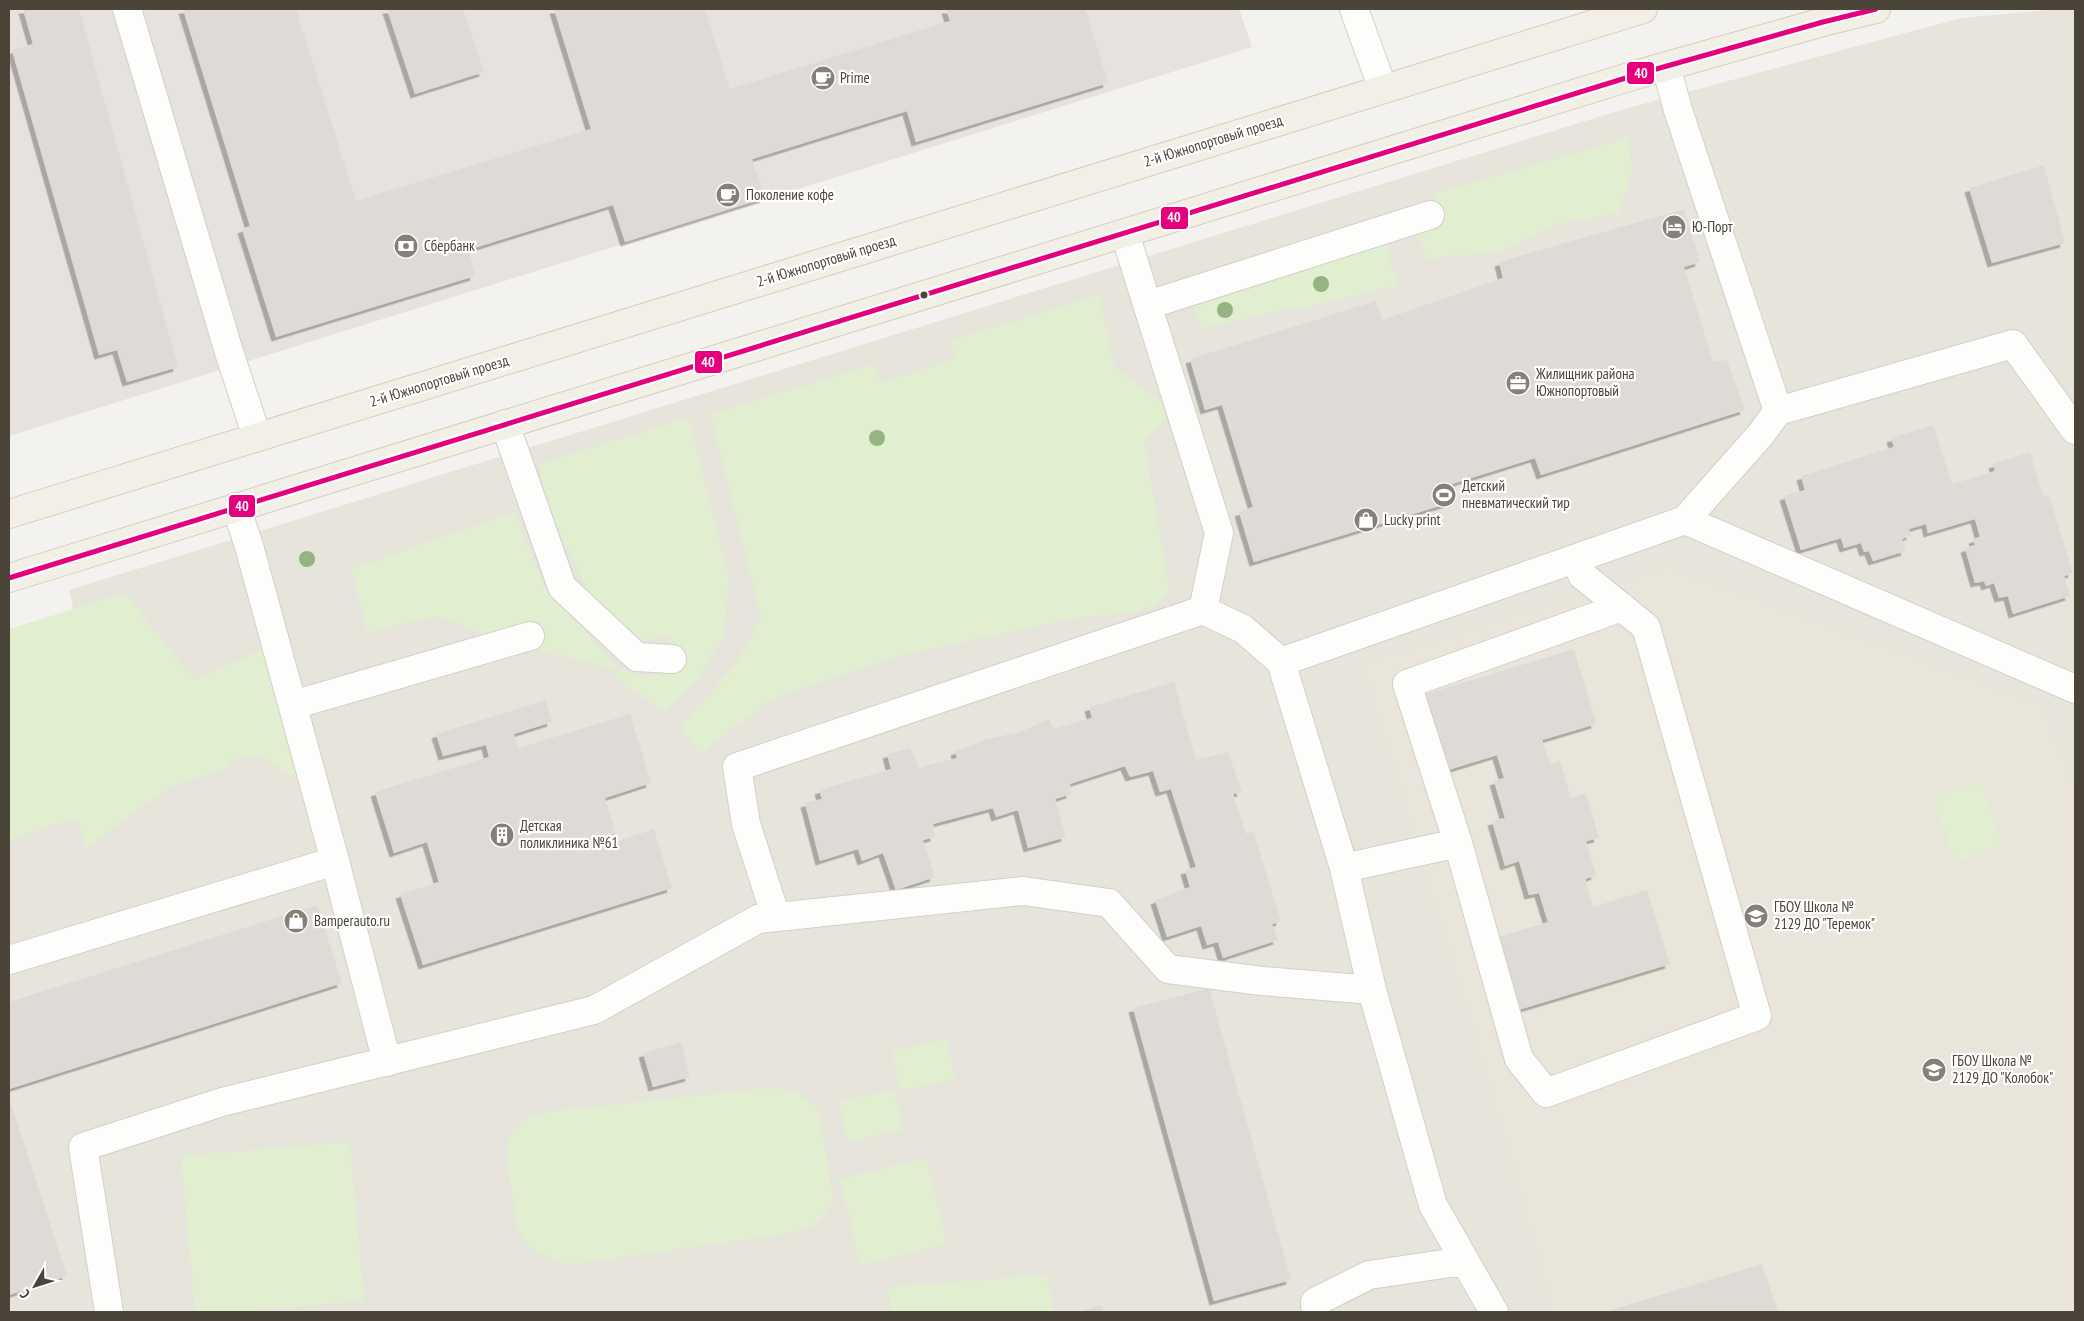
<svg xmlns="http://www.w3.org/2000/svg" width="2084" height="1321" viewBox="0 0 2084 1321" font-family="'PT Sans Narrow',sans-serif">
	<defs>
		<filter id="shadow"><feDropShadow dx="-4.5" dy="4.5" stdDeviation="0" flood-color="#0004"/></filter>
	</defs>
	<rect width="100%" height="100%" fill="#f4f2ee"/>
	<path fill="#e7e4dc" d="M2058 9H2075V1312H9V787L106 755 69 590 1621 110 1961 18Z"/>
	<path fill="#e6e2de" d="M9 9H1239L1252 47 9 436Z"/>
	<path fill="#eae5da" d="M1668 567 2044 705 2075 792V1309L2073 1312H1552L1511 1160 1362 663Z"/>
	<path fill="#e1eecf" d="M1628 138 1632 169 1620 213 1559 224 1494 254 1455 255 1427 260 1418 231 1441 219 1433 194Z
		M1385 242 1398 285 1301 309 1299 306 1203 328 1193 305Z
		M1099 295 1114 366 1174 412 1144 441 1170 592 1149 610 1071 619 899 656 775 697 701 753 681 727 737 662 761 617 711 414 872 365 882 383 955 359 952 340Z
		M688 417 729 578 724 635 698 679 664 712 613 676 620 670 507 643 439 616 367 632 352 569 514 512 545 588 620 670 643 676 679 670 668 636 641 641 587 590 550 510 538 465Z
		M125 593 194 680 261 650 277 680 310 790 261 755 228 760 229 767 169 787 86 848 77 817 9 840V629Z
		M1981 781 2002 846 1955 862 1933 797Z
		M947 1039 955 1079 900 1091 892 1051Z
		M779 1087C797 1091 809 1099 820 1115L833 1199C826 1218 816 1226 798 1232L568 1265C549 1260 528 1249 519 1230 514 1220 514 1203 512 1192 506 1152 498 1127 545 1112Z
		M894 1090 903 1130 848 1142 839 1102Z
		M350 1142 364 1301 234 1312H195L181 1156Z
		M926 1158 947 1244 860 1265 840 1179Z
		M1047 1275 1053 1312H891L888 1287Z"/>
	<path fill="#dedbd6" filter="url(#shadow)" d="M23 9H79L178 367 127 382 117 350 99 355 12 50 33 44Z
		M183 9H296L356 201 591 129 554 9H705L730 89 950 21 946 9H1085L1108 83 916 142 907 111 752 159 765 198 625 242 613 205 468 250 475 276 276 337 242 229 250 226Z
		M387 9H463L484 72 415 94Z
		M2044 165 2065 243 1992 263 1969 188Z
		M1684 209 1700 262 1684 267 1713 362 1727 360 1745 410 1541 475 1535 458 1452 484 1456 501 1254 562 1239 512 1253 507 1222 405 1205 410 1190 359 1376 301 1382 320 1503 278 1499 262Z
		M1933 425 1952 484 1995 471 1993 464 2030 452 2043 497 2049 495 2073 573 2064 576 2070 596 2013 614 2008 596 1999 598 1994 583 1986 586 1984 581 1975 583 1965 548 1975 545 1973 539 1980 537 1975 519 1928 533 1926 524 1909 529 1911 535 1902 539 1906 551 1873 561 1869 551 1864 552 1861 543 1844 548 1841 538 1801 550 1784 496 1805 490 1801 476 1894 447 1891 438Z
		M1574 649 1596 724 1542 740 1550 764 1560 761 1571 798 1586 793 1599 838 1586 841 1596 875 1585 879 1593 907 1647 890 1670 964 1518 1010 1495 938 1548 922 1539 893 1529 895 1519 861 1505 866 1492 821 1505 818 1494 781 1504 778 1497 755 1445 771 1422 695Z
		M1174 682 1196 760 1228 752 1242 792 1233 794 1246 834 1253 831 1281 921 1272 924 1278 940 1223 958 1218 942 1207 945 1201 926 1167 937 1155 900 1190 887 1185 870 1196 867 1171 789 1160 792 1153 771 1130 777 1125 766 1070 784 1071 794 1055 799 1066 837 1028 848 1018 810 996 817 993 808 933 824 935 837 923 840 935 877 896 890 883 853 862 861 858 849 820 861 805 803 822 799 819 790 891 769 887 754 910 748 919 768 925 766 957 758 955 751 985 740 1022 731 1050 719 1053 729 1092 718 1089 707Z
		M546 700 552 722 514 734 518 748 630 714 651 783 605 798 618 841 654 829 672 888 423 965 400 894 439 882 427 842 394 853 375 792 489 757 486 745 443 756 436 734Z
		M317 905 342 983 9 1089V1002Z
		M1209 988 1291 1280 1214 1301 1133 1008Z
		M681 1042 690 1077 653 1087 643 1053Z
		M9 1097 67 1276 9 1295Z
		M1762 1264 1778 1312H1612L1611 1310Z
		M1102 1305 1104 1312H1077Z"/>
	<g fill="none" stroke-linecap="round" stroke-linejoin="round">
		<defs>
			<path id="minor" d="M127 9 229 352 257 437
				M1354 9 1383 89
				M1666 66 1678 110 1778 411
				M1125 234 1219 533 1203 610
				M1148 305 1430 215
				M505 424 562 587 637 657 672 659
				M236 507 249 546 335 861 387 1062
				M1685 520 2075 689
				M1582 575 1646 627 1757 1016 1546 1093 1519 1059 1458 843 1407 684 1622 607
				M1281 662 1685 520 1761 434 1778 411 2013 344 2075 430
				M293 705 530 636
				M1344 868 1458 843
				M776 917 746 824 737 767 1203 610 1243 629 1281 662 1344 868 1372 990 1433 1205 1494 1312
				M9 960 335 861
				M109 1312 83 1147 222 1102 594 1010 758 919 1023 891 1109 903 1168 969 1262 981 1372 990
				M1316 1312 1315 1302 1369 1275 1464 1261"/>
			<path id="major" d="M9 514 1643 9
				M9 578 1642 73 1823 22 1876 9"/>
		</defs>
		<use href="#minor" stroke="#d2d0cb" stroke-width="30"/>
		<use href="#major" stroke="#d6cebb" stroke-width="30"/>
		<use href="#minor" stroke="#fdfdfc" stroke-width="28"/>
		<use href="#major" stroke="#f2efe6" stroke-width="28"/>
		<defs>
			<path id="bus-1" d="M9 578 1642 73 1823 22 1876 9"/>
		</defs>
		<use href="#bus-1" stroke="#fff" stroke-width="9"/>
		<use href="#bus-1" stroke="#e5007d" stroke-width="5"/>
	</g>
	<g fill="#96b382">
		<circle cx="1321" cy="284" r="8"/>
		<circle cx="1225" cy="310" r="8"/>
		<circle cx="877" cy="438" r="8"/>
		<circle cx="307" cy="559" r="8"/>
	</g>
	<defs>
		<symbol id="cafe-disc" viewBox="-11 -11 22 22"><circle r="9.5" fill="#868178" stroke="#fff"/><path d="M-5.5-4.5H6V0H3Q3 3.5 0 3.5H-2.5Q-5.5 3.5-5.5 0ZM3-3.2v2h1.7v-2ZM-6 4.5H4V6H-6Z" fill="#fff"/></symbol>
		<symbol id="hotel-disc" viewBox="-11 -11 22 22"><circle r="9.5" fill="#868178" stroke="#fff"/><path d="M-6-4.5h1.5V1H6V5H4.5V3h-9V5H-6ZM-4 0a1.8 1.8 0 1 1 3.6 0ZM.5 0V-2.5h3Q6-2.5 6 0Z" fill="#fff"/></symbol>
		<symbol id="bank-disc" viewBox="-11 -11 22 22"><circle r="9.5" fill="#868178" stroke="#fff"/><path d="M-6-4H6V4H-6ZM0-2.3a2.3 2.3 0 1 0 0 4.6a2.3 2.3 0 1 0 0-4.6Z" fill="#fff"/></symbol>
		<symbol id="office-disc" viewBox="-11 -11 22 22"><circle r="9.5" fill="#868178" stroke="#fff"/><path d="M-6-3h4V-5.5h4V-3h4V5H-6ZM-1-4.5V-3h2v-1.5ZM-6 0V1H6V0Z" fill="#fff"/></symbol>
		<symbol id="stadium-disc" viewBox="-11 -11 22 22"><circle r="9.5" fill="#868178" stroke="#fff"/><path d="M0-5a6.5 5 0 1 0 0 10a6.5 5 0 1 0 0-10ZM-3.5-1.8h7v3.6h-7Z" fill="#fff"/></symbol>
		<symbol id="shop-disc" viewBox="-11 -11 22 22"><circle r="9.5" fill="#868178" stroke="#fff"/><path d="M-5-2.5h2.3a2.7 3.5 0 0 1 5.4 0H5L5.5 6h-11ZM-1.5-2.5h3a1.5 2.3 0 0 0-3 0Z" fill="#fff"/></symbol>
		<symbol id="building-disc" viewBox="-11 -11 22 22"><circle r="9.5" fill="#868178" stroke="#fff"/><path d="M-4-6H4V6H1V3H-1V6H-4ZM-2.5-4.3h1.7v1.8h-1.7ZM.8-4.3h1.7v1.8H.8ZM-2.5-1h1.7V.8h-1.7ZM.8-1h1.7V.8H.8Z" fill="#fff"/></symbol>
		<symbol id="school-disc" viewBox="-11 -11 22 22"><circle r="9.5" fill="#868178" stroke="#fff"/><path d="M0-5L7-2L0 1L-7-2ZM-4 1L0 2.5L4 1V4Q0 6-4 4Z" fill="#fff"/></symbol>
	</defs>
	<g fill-rule="evenodd">
		<use href="#cafe-disc" x="809" y="64" width="28" height="28"/>
		<use href="#cafe-disc" x="714" y="181" width="28" height="28"/>
		<use href="#hotel-disc" x="1660" y="213" width="28" height="28"/>
		<use href="#bank-disc" x="392" y="232" width="28" height="28"/>
		<use href="#office-disc" x="1504" y="369" width="28" height="28"/>
		<use href="#stadium-disc" x="1430" y="481" width="28" height="28"/>
		<use href="#shop-disc" x="1352" y="506" width="28" height="28"/>
		<use href="#building-disc" x="488" y="821" width="28" height="28"/>
		<use href="#school-disc" x="1742" y="902" width="28" height="28"/>
		<use href="#shop-disc" x="282" y="907" width="28" height="28"/>
		<use href="#school-disc" x="1920" y="1056" width="28" height="28"/>
	</g>
	<circle fill="#4b4439" stroke="#fff" stroke-width="2" cx="924" cy="295" r="4.5"/>
	<g text-anchor="middle" stroke-width="4.5" stroke-linejoin="round" paint-order="stroke">
		<g font-size="15" fill="#4b4439" stroke="#fff" text-anchor="start">
			<text x="840" y="83">Prime</text>
			<text x="746" y="200">Поколение кофе</text>
			<text x="1692" y="232">Ю-Порт</text>
			<text x="424" y="251">Сбербанк</text>
			<text x="1536" y="379">Жилищник района<tspan x="1536" dy="17">Южнопортовый</tspan></text>
			<text x="1462" y="491">Детский<tspan x="1462" dy="17">пневматический тир</tspan></text>
			<text x="1384" y="525">Lucky print</text>
			<text x="520" y="831">Детская<tspan x="520" dy="17">поликлиника №61</tspan></text>
			<text x="1774" y="912">ГБОУ Школа №<tspan x="1774" dy="17">2129 ДО "Теремок"</tspan></text>
			<text x="314" y="926">Bamperauto.ru</text>
			<text x="1952" y="1066">ГБОУ Школа №<tspan x="1952" dy="17">2129 ДО "Колобок"</tspan></text>
		</g>
		<g font-size="15" fill="#4b4439" stroke="#fff">
			<text transform="translate(1213 141) rotate(-17)" y="5">2-й Южнопортовый проезд</text>
			<text transform="translate(826 261) rotate(-17)" y="5">2-й Южнопортовый проезд</text>
			<text transform="translate(439 381) rotate(-17)" y="5">2-й Южнопортовый проезд</text>
		</g>
	</g>
	<g stroke="#fff" stroke-width="2">
		<rect x="1626" y="61" width="29" height="24" rx="5" fill="#e5007d"/>
		<rect x="1160" y="206" width="29" height="24" rx="5" fill="#e5007d"/>
		<rect x="694" y="350" width="29" height="24" rx="5" fill="#e5007d"/>
		<rect x="228" y="494" width="28" height="24" rx="5" fill="#e5007d"/>
	</g>
	<g font-size="14" text-anchor="middle" font-weight="bold" fill="#fff">
		<text x="1641" y="78">40</text>
		<text x="1174" y="222">40</text>
		<text x="708" y="367">40</text>
		<text x="242" y="511">40</text>
	</g>
	<rect width="2084" height="1321" fill="none" stroke="#4b4439" stroke-width="20"/>
	<g transform="translate(35 1286) rotate(231)" stroke="#ffffff" stroke-width="4" paint-order="stroke">
	<path d="M0-4L9 19L0 12L-9 19Z" fill="#4b4439"/>
	<text y="-8" font-size="14" font-weight="bold" text-anchor="middle" fill="#4b4439">С</text>
	</g>
</svg>
